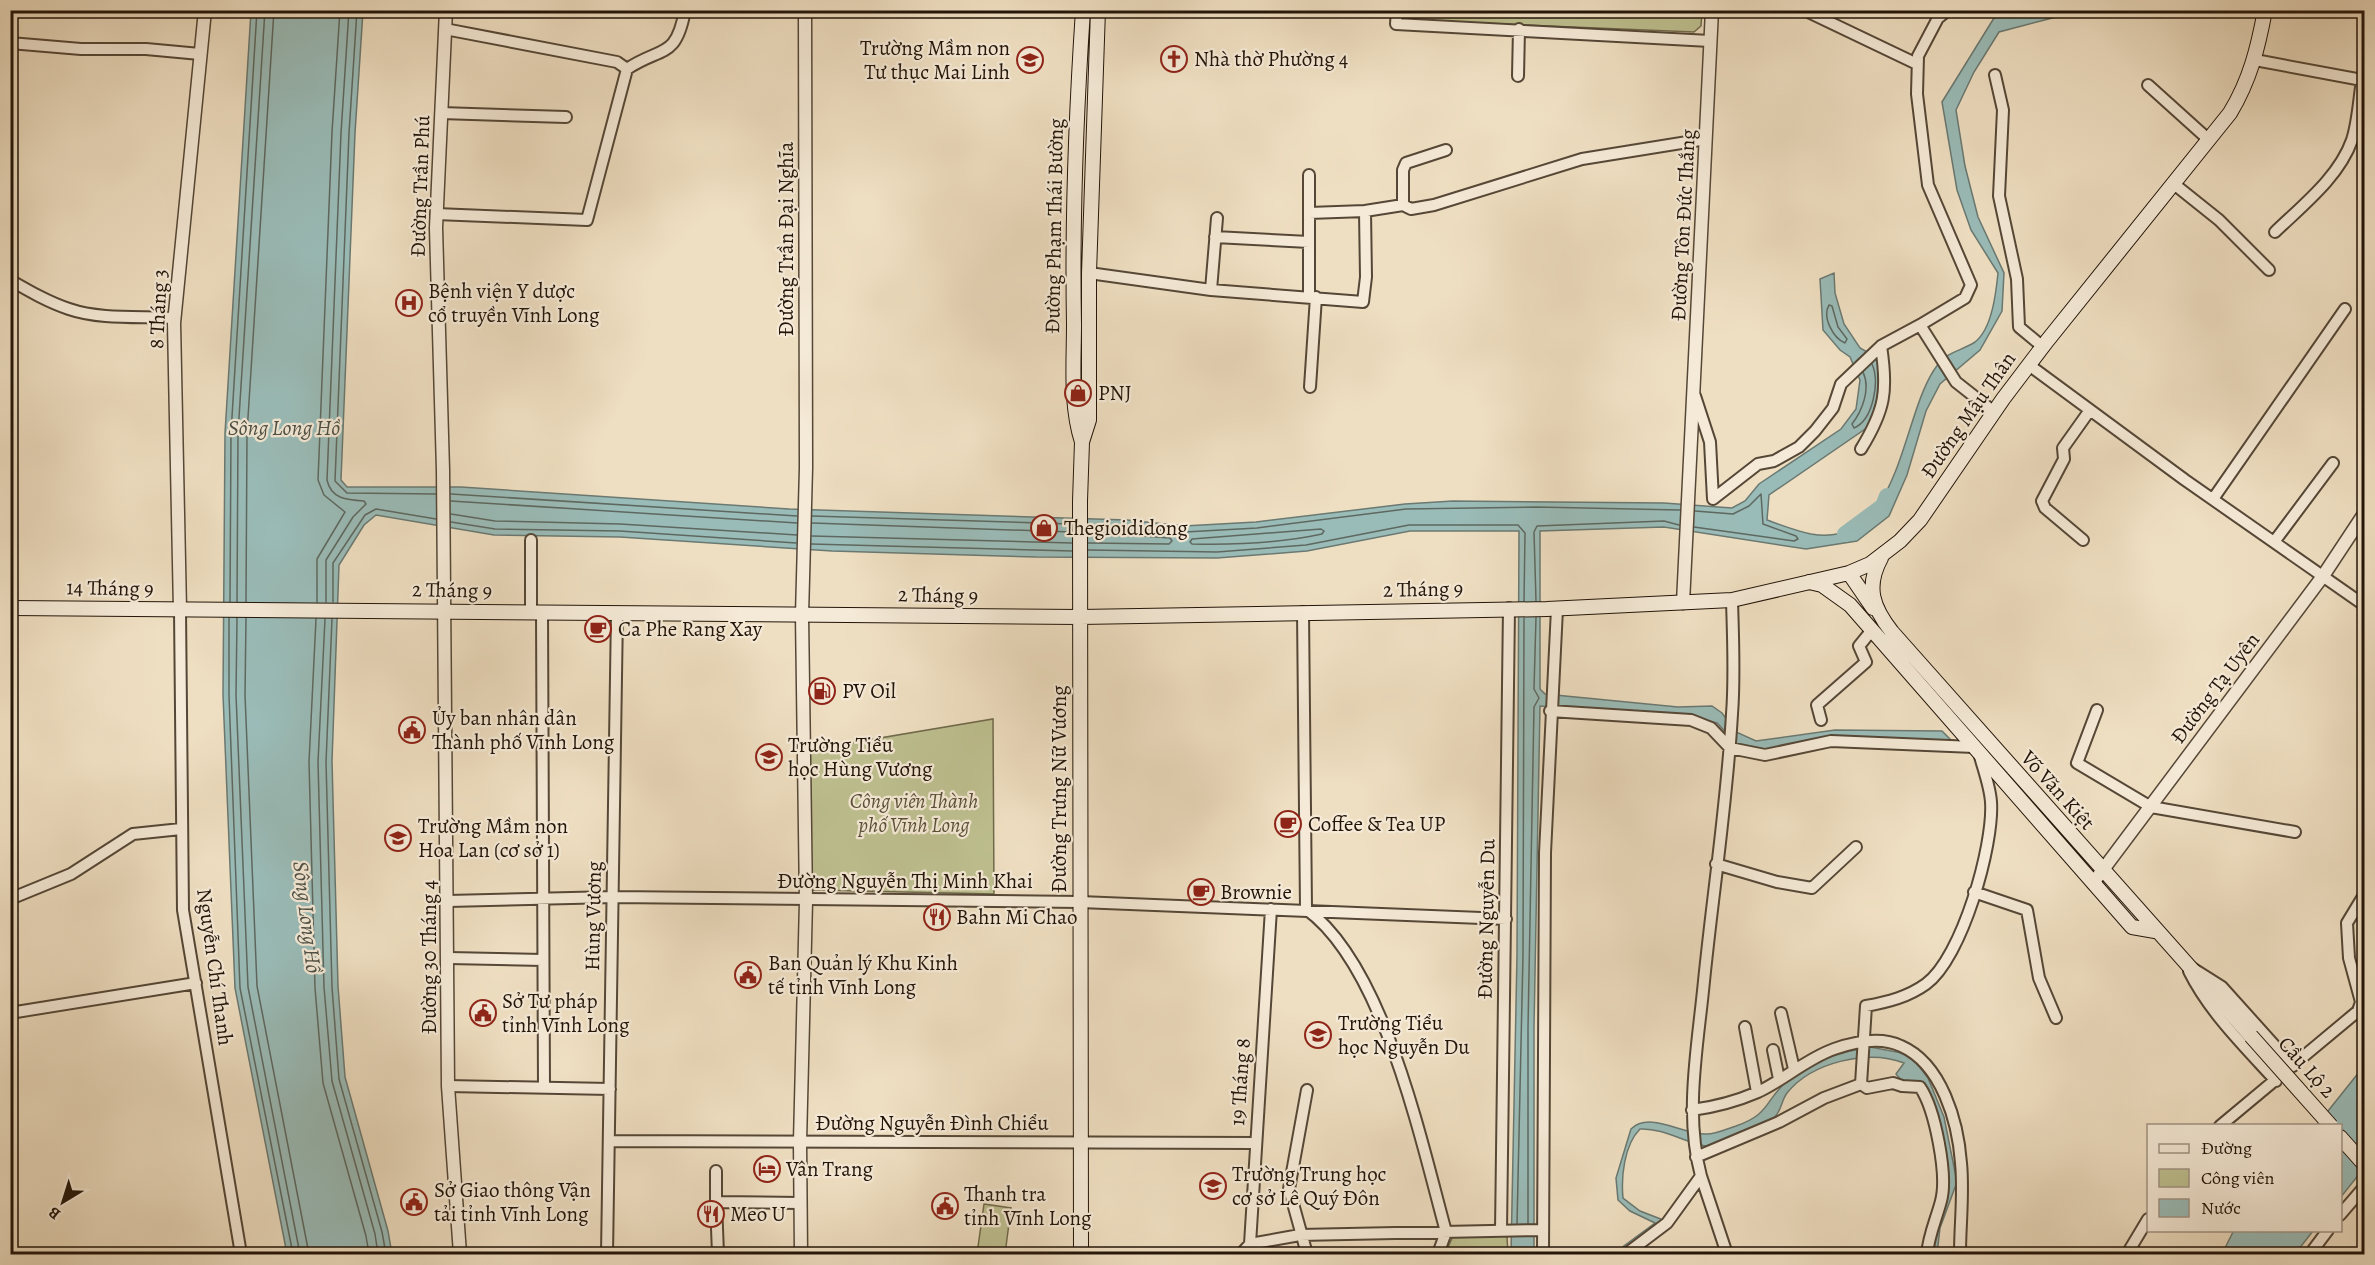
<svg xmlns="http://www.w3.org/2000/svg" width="2375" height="1265" viewBox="0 0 2375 1265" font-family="Alegreya,serif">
	<rect width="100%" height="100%" fill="#efdfc2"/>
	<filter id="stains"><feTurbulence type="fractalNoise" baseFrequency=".00333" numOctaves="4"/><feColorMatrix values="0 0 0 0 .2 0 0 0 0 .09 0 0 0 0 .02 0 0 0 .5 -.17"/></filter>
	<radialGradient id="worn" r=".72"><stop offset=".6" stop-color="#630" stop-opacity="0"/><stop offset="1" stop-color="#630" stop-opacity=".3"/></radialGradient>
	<path fill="#bec090" stroke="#706a4c" stroke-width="1.5" d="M1401 10 1702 11 1701 26 1694 32 1405 20 1402 17Z
		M993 719 994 894 812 890 809 750Z
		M984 1204 1011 1208 1005 1254H977Z
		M1501 1234 1507 1237 1508 1254H1445L1453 1236Z"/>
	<path fill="#9abcb8" stroke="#6a7972" stroke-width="1.5" d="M251 11H363L355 133 341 480 347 487H461L789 509 1127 520 1184 526 1256 522 1405 504 1453 501 1664 503 1732 508 1745 501 1759 484 1841 429 1856 409 1860 380 1850 357 1840 350 1823 330 1820 279 1834 273 1835 293 1844 324 1860 348 1876 357 1883 374 1879 399 1868 427 1769 495 1767 520C1781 525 1796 531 1811 534 1900 549 1900 422 1934 370 1947 350 1958 353 1975 342 1992 329 1996 293 1998 273L1971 230 1957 190 1942 102 1994 18 2030 11H2059L2056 17 1999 32 1974 72 1956 110 1965 166 1978 217 2004 273 2002 311 1980 350 1940 384 1926 411 1907 475 1889 516 1857 541 1806 549 1664 527 1540 531V689L1545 694 1678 707 1712 706 1722 713 1736 732 1756 741 1835 730 1942 731 1953 742 1892 738 1766 751 1738 745 1717 723 1694 717 1540 706 1534 1028V1254H1511L1517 955 1519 531H1410L1307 551 1217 558 1036 557 832 551 620 537 494 535 376 515 364 525 339 565 332 761 338 986 345 1077 388 1231 392 1254H287L235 988 223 695 225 433Z
		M1870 1047 1902 1053 1915 1061 1928 1078 1944 1117 1957 1182 1940 1228 1937 1254H1932L1934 1230 1944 1204 1926 1089 1902 1081 1896 1074 1904 1063C1868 1049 1812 1062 1787 1093 1781 1101 1782 1110 1774 1118 1760 1128 1722 1149 1705 1146 1683 1142 1664 1128 1640 1129 1624 1145 1621 1177 1623 1198L1640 1211 1666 1221 1623 1254H1613L1655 1223 1630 1211 1618 1200 1616 1178 1631 1129C1649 1111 1682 1134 1705 1134 1715 1135 1726 1129 1736 1126 1770 1114 1764 1102 1786 1082 1808 1063 1842 1051 1870 1047Z
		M2364 1066V1168L2341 1197 2340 1126H2316Z
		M2234 1230H2313V1231L2295 1254H2222Z"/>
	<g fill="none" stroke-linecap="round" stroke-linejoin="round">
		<path stroke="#5e6860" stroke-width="1.5" d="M357 10 349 133 335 481 347 493 436 494
			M1829 305 1832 306 1838 327 1847 339 1845 343C1833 338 1822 317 1829 305Z
			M1863 372C1871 389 1862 411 1852 424L1854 428C1873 420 1880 382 1872 364
			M451 494 797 516
			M451 501 797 523
			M451 514 495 521 620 524 797 535
			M812 516 1072 524
			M451 522 495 529 620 531 796 543
			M812 523 1072 532
			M1088 525 1185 532 1257 528 1406 509 1536 507 1680 510
			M1694 527 1794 541 1798 539 1796 536 1763 524 1761 494 1749 506 1733 514 1695 511
			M1321 529 1324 531 1322 534C1281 543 1235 545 1192 544L1190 542 1192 539Z
			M1088 532 1170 538 1172 541 1169 544 1088 543
			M812 536 1072 543
			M811 544 1072 551
			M1088 550 1217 552 1306 545 1409 525H1518L1525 533 1524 601
			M1536 601 1534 532 1537 526 1664 521 1679 525
			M230 602 231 433 257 10
			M237 602 238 433 265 10
			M246 602 247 433 274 10
			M317 602V559L345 512 324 495 318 480 332 132 340 10
			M326 602V560L353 517 366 504 364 501C347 500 331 499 327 480L341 133 349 10
			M333 602V563L365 515 376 509 436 519
			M229 618V695L240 988 293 1254
			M237 618 236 695 248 987 300 1254
			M246 618 245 695 257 986 309 1254
			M316 619 309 762 315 988 323 1083 366 1236 369 1254
			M325 619 318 762 324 987 332 1081 375 1234 378 1254
			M332 619 326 762 332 987 339 1079 382 1232 386 1254
			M1517 1224 1523 955 1524 618
			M1528 1224V1028L1534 707 1539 698 1534 689 1536 617"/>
		<path stroke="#9abcb8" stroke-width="16" d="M1845 534 1883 506 1887 496"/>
		<defs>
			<path id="minor" d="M1397 10 1396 24 1710 41
				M1804 10 1917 64
				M445 29 617 62 627 69
				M10 43 81 49H146L200 54
				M2255 60 2362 80C2359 99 2358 122 2352 140 2339 177 2303 205 2275 232
				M1995 75 2003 110 1999 196 2017 279 2019 327 2043 347
				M1518 76 1519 29
				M2148 85 2209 140
				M441 113 566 117
				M2174 184 2219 220 2269 270
				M1403 205V170L1406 163 1446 150
				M1309 213 1365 211
				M436 214 587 220 627 69C661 46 676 60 685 10
				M1215 237 1309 242
				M1089 273 1211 290 1363 302 1366 277 1365 211 1403 205 1411 209 1434 205 1582 159 1706 139
				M10 280C29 291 48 302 69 309 101 320 141 316 174 318
				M1211 290 1217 218
				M1309 297V175
				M1920 325 1965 298 1971 285 1928 185 1917 94 1918 56 1938 18 1948 10
				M2029 365 2185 480 2364 605
				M1310 387 1316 297
				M1695 396 1710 442 1713 499 1758 464 1774 461 1799 447 1815 431 1833 408 1841 384 1881 346 1920 325 1956 382 1994 412
				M1861 449C1885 410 1888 391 1881 346
				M2213 499 2345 309
				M531 540V612
				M2083 540 2045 508 2042 501 2064 459 2063 448 2090 410
				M2274 542 2333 463
				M180 610 183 910 241 1254
				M542 612 544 1088
				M1303 612 1306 909C1384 965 1421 1141 1446 1232L1438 1254
				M2097 710 2077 763 2151 807 2295 832
				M1550 711 1691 720 1711 728 1730 748 1765 755 1831 741 1974 747
				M1821 720 1817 705 1866 662 1859 646 1872 630
				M1716 864 1777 882 1812 888 1856 847
				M1974 892 2027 910 2039 978 2056 1018
				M10 899 71 874 133 834 181 829
				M448 901 613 897 1080 902 1506 919
				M449 958 543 960
				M2192 968 2222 987 2293 1066
				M2189 971C2210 1013 2245 1047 2276 1081
				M10 1013 196 983
				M1781 1013 1794 1069
				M1745 1027 1757 1092
				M1773 1050 1779 1079
				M1861 1084 1867 1088 1893 1083 1902 1086 1920 1087C1935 1109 1948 1175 1941 1201 1936 1220 1929 1234 1927 1254
				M448 1086 610 1089
				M1692 1110C1715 1107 1737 1101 1758 1092 1784 1080 1806 1059 1834 1049 1854 1042 1880 1036 1901 1046 1942 1064 1958 1122 1961 1163 1964 1193 1960 1224 1960 1254
				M2220 1126 2358 1011 2361 1002 2349 958 2347 923 2364 895
				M609 1141 1255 1143
				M1696 1157 1779 1122 1824 1098 1861 1084 1866 1006C1888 1002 1908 997 1926 984 1962 958 1994 845 1991 802 1990 786 1983 768 1979 753
				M716 1171V1202
				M1701 1176 1727 1254
				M2340 1215 2364 1187
				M1501 1231 1509 608
				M1250 1244 1300 1235 1542 1230
				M607 1254 617 613
				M718 1254 716 1202 800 1203
				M1241 1254 1250 1244 1271 909
				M1307 1254 1289 1189 1307 1090
				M1543 1254 1545 853 1557 609
				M1626 1254 1667 1223 1701 1176C1684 1113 1698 1045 1704 981 1713 892 1727 803 1732 714 1735 676 1733 638 1732 600
				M2127 1254 2148 1219
				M2310 1254 2328 1230"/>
			<path id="tertiary" d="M446 10 436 228 443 470 448 1086 460 1254
				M1683 603 1712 10
				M180 610 174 323 205 10
				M2093 883 2323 576 2364 514
				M801 1254 800 1142 806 901 802 615 806 468 805 10"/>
			<path id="secondary" d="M1082 442C1070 405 1074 363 1074 324 1072 220 1076 115 1083 10
				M1881 558C1865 587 1873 608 1892 632L2251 1036
				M1849 573 1873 608
				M1809 582 1822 585 1850 605 2132 927 2155 931
				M10 608 1080 617 1547 609 1732 600 1849 573 1870 564 1900 541 1920 520 2003 399 2047 341 2230 113C2250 80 2258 48 2265 10
				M2340 1137 2364 1164
				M1081 1254 1080 501 1082 442 1089 420V273L1098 10"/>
		</defs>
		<use href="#minor" stroke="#554737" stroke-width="14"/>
		<use href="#tertiary" stroke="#554737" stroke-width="15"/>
		<use href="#secondary" stroke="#221409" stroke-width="16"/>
		<use href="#minor" stroke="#f5ead7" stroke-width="10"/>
		<use href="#tertiary" stroke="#f5ead7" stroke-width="12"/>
		<use href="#secondary" stroke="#f5ead7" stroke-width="14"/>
		<defs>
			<path id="secondary-bridge" d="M2251 1036 2331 1126"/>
		</defs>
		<use href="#secondary-bridge" stroke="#221409" stroke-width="16" stroke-linecap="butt"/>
		<use href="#secondary-bridge" stroke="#f5ead7" stroke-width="14"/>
	</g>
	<defs>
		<symbol id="church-ring" viewBox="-11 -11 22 22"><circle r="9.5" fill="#f5ead7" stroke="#8f2418" stroke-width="1.5"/><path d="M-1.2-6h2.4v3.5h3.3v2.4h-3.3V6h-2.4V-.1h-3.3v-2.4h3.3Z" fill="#8f2418"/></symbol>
		<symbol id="school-ring" viewBox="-11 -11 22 22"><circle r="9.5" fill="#f5ead7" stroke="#8f2418" stroke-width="1.5"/><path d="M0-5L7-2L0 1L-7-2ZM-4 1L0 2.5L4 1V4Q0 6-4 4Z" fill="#8f2418"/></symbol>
		<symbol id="hospital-ring" viewBox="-11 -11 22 22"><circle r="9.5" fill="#f5ead7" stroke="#8f2418" stroke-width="1.5"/><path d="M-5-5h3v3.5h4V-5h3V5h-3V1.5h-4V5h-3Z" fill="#8f2418"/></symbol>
		<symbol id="shop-ring" viewBox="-11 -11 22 22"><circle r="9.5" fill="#f5ead7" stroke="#8f2418" stroke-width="1.5"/><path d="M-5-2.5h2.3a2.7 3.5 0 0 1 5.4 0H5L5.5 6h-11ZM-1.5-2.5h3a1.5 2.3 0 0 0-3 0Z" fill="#8f2418"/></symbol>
		<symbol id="cafe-ring" viewBox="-11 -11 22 22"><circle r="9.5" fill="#f5ead7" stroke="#8f2418" stroke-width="1.5"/><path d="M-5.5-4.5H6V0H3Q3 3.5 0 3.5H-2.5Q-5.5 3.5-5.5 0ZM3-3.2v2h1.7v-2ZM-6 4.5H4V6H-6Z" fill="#8f2418"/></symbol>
		<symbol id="fuel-ring" viewBox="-11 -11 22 22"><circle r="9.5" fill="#f5ead7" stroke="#8f2418" stroke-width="1.5"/><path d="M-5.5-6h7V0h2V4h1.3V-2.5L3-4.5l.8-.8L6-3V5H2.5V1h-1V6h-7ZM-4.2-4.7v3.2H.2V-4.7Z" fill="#8f2418"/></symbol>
		<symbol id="civic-ring" viewBox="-11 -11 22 22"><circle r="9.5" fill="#f5ead7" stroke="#8f2418" stroke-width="1.5"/><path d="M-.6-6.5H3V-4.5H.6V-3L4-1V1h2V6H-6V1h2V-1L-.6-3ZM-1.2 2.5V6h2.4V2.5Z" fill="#8f2418"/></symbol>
		<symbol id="restaurant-ring" viewBox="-11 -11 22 22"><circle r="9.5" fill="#f5ead7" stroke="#8f2418" stroke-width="1.5"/><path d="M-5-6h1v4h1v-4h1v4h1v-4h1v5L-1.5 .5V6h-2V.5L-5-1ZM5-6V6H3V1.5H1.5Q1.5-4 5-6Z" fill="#8f2418"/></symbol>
		<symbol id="hotel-ring" viewBox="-11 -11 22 22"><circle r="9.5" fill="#f5ead7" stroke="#8f2418" stroke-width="1.5"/><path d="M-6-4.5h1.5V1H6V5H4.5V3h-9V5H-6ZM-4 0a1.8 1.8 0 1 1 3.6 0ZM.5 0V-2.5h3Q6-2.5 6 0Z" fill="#8f2418"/></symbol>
	</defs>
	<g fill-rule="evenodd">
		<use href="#church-ring" x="1159" y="44" width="30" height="30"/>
		<use href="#school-ring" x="1015" y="45" width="30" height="30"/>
		<use href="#hospital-ring" x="394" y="288" width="30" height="30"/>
		<use href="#shop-ring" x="1063" y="378" width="30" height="30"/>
		<use href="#shop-ring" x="1029" y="513" width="30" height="30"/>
		<use href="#cafe-ring" x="583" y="614" width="30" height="30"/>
		<use href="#fuel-ring" x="807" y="676" width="30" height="30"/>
		<use href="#civic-ring" x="397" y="715" width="30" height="30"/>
		<use href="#school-ring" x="754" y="742" width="30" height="30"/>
		<use href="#cafe-ring" x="1273" y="809" width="30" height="30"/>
		<use href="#school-ring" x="383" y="823" width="30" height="30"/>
		<use href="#cafe-ring" x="1186" y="877" width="30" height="30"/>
		<use href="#restaurant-ring" x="922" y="902" width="30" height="30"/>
		<use href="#civic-ring" x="733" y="960" width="30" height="30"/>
		<use href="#civic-ring" x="468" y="998" width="30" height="30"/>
		<use href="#school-ring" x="1303" y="1020" width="30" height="30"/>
		<use href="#hotel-ring" x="752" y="1154" width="30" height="30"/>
		<use href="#school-ring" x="1198" y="1171" width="30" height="30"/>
		<use href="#civic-ring" x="399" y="1187" width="30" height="30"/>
		<use href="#civic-ring" x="930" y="1191" width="30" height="30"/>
		<use href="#restaurant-ring" x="696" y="1199" width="30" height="30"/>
	</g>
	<g text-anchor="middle" stroke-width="4.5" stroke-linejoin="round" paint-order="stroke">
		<g font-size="21" fill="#221409" stroke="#f5ead7" text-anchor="start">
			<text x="1010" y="55" text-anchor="end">Trường Mầm non<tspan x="1010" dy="24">Tư thục Mai Linh</tspan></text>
			<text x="1194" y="66">Nhà thờ Phường 4</text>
			<text x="428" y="298">Bệnh viện Y dược<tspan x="428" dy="24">cổ truyền Vĩnh Long</tspan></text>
			<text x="1098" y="400">PNJ</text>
			<text x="1064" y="535">Thegioididong</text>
			<text x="618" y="636">Ca Phe Rang Xay</text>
			<text x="842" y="698">PV Oil</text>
			<text x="432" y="725">Ủy ban nhân dân<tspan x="432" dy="24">Thành phố Vĩnh Long</tspan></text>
			<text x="788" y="752">Trường Tiểu<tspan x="788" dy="24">học Hùng Vương</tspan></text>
			<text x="1308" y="831">Coffee &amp; Tea UP</text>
			<text x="418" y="833">Trường Mầm non<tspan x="418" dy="24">Hoa Lan (cơ sở 1)</tspan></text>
			<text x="1220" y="899">Brownie</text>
			<text x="956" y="924">Bahn Mi Chao</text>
			<text x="768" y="970">Ban Quản lý Khu Kinh<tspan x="768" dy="24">tế tỉnh Vĩnh Long</tspan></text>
			<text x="502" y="1008">Sở Tư pháp<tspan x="502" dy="24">tỉnh Vĩnh Long</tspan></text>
			<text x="1338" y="1030">Trường Tiểu<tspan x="1338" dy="24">học Nguyễn Du</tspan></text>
			<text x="786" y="1176">Vân Trang</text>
			<text x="1232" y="1181">Trường Trung học<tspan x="1232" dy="24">cơ sở Lê Quý Đôn</tspan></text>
			<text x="434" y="1197">Sở Giao thông Vận<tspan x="434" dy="24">tải tỉnh Vĩnh Long</tspan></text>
			<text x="964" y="1201">Thanh tra<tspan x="964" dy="24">tỉnh Vĩnh Long</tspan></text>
			<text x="730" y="1221">Meo U</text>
		</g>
		<g font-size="21" fill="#221409" stroke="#f5ead7">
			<text transform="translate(420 186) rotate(-88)" y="7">Đường Trần Phú</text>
			<text transform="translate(1683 225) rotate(-87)" y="7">Đường Tôn Đức Thắng</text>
			<text transform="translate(1054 226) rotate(-89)" y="7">Đường Phạm Thái Bường</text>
			<text transform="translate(786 239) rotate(-90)" y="7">Đường Trần Đại Nghĩa</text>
			<text transform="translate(158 309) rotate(-87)" y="7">8 Tháng 3</text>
			<text transform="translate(1968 415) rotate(-55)" y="7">Đường Mậu Thân</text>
			<text transform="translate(110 588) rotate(1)" y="7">14 Tháng 9</text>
			<text transform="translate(1423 589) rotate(-1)" y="7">2 Tháng 9</text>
			<text transform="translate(452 590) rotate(1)" y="7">2 Tháng 9</text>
			<text transform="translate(938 595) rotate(1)" y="7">2 Tháng 9</text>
			<text transform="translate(2215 688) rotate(-53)" y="7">Đường Tạ Uyên</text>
			<text transform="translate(1059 789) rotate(-90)" y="7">Đường Trưng Nữ Vương</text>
			<text transform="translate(2058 790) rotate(48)" y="7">Võ Văn Kiệt</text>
			<text x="905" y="888">Đường Nguyễn Thị Minh Khai</text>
			<text transform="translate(593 916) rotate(-89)" y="7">Hùng Vương</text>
			<text transform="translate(1486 919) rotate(-89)" y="7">Đường Nguyễn Du</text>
			<text transform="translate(429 957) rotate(-90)" y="7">Đường 30 Tháng 4</text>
			<text transform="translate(215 967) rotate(82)" y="7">Nguyễn Chí Thanh</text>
			<text transform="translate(2307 1067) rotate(48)" y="7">Cầu Lộ 2</text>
			<text transform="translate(1240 1082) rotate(-86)" y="7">19 Tháng 8</text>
			<text x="932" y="1130">Đường Nguyễn Đình Chiểu</text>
		</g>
		<g font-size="21" font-style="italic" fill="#595038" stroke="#f5ead7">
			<text x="914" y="808">Công viên Thành<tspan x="914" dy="24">phố Vĩnh Long</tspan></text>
		</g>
		<g font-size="22" font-style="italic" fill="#4c4f46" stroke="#f5ead7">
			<text x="284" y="435">Sông Long Hồ</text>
			<text transform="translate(308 917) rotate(83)" y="8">Sông Long Hồ</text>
		</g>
	</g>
	<rect width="2375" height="1265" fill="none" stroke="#efdfc2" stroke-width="36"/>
	<rect x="12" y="12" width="2351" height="1241" fill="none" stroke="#221409" stroke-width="3"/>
	<rect x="18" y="18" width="2339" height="1229" fill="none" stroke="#221409" stroke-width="1.5"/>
	<rect x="2147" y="1124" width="195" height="108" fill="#f5ead7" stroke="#a19485" stroke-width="1.5"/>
	<rect x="2159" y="1144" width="30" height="9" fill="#f5ead7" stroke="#a19485" stroke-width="1.5"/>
	<text x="2201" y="1154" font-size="18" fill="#221409">Đường</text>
	<rect x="2159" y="1169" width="30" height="18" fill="#bec090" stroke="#a19485" stroke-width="1.5"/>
	<text x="2201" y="1184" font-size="18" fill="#221409">Công viên</text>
	<rect x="2159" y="1199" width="30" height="18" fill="#9abcb8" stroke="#a19485" stroke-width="1.5"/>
	<text x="2201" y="1214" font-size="18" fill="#221409">Nước</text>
	<g transform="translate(63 1202) rotate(218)" stroke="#f5ead7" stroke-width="4.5" paint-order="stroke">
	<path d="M0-4.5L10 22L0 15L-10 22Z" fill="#221409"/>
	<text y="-9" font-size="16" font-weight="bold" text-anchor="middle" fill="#221409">B</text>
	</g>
	<rect width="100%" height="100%" filter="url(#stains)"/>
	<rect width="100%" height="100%" fill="url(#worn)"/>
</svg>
